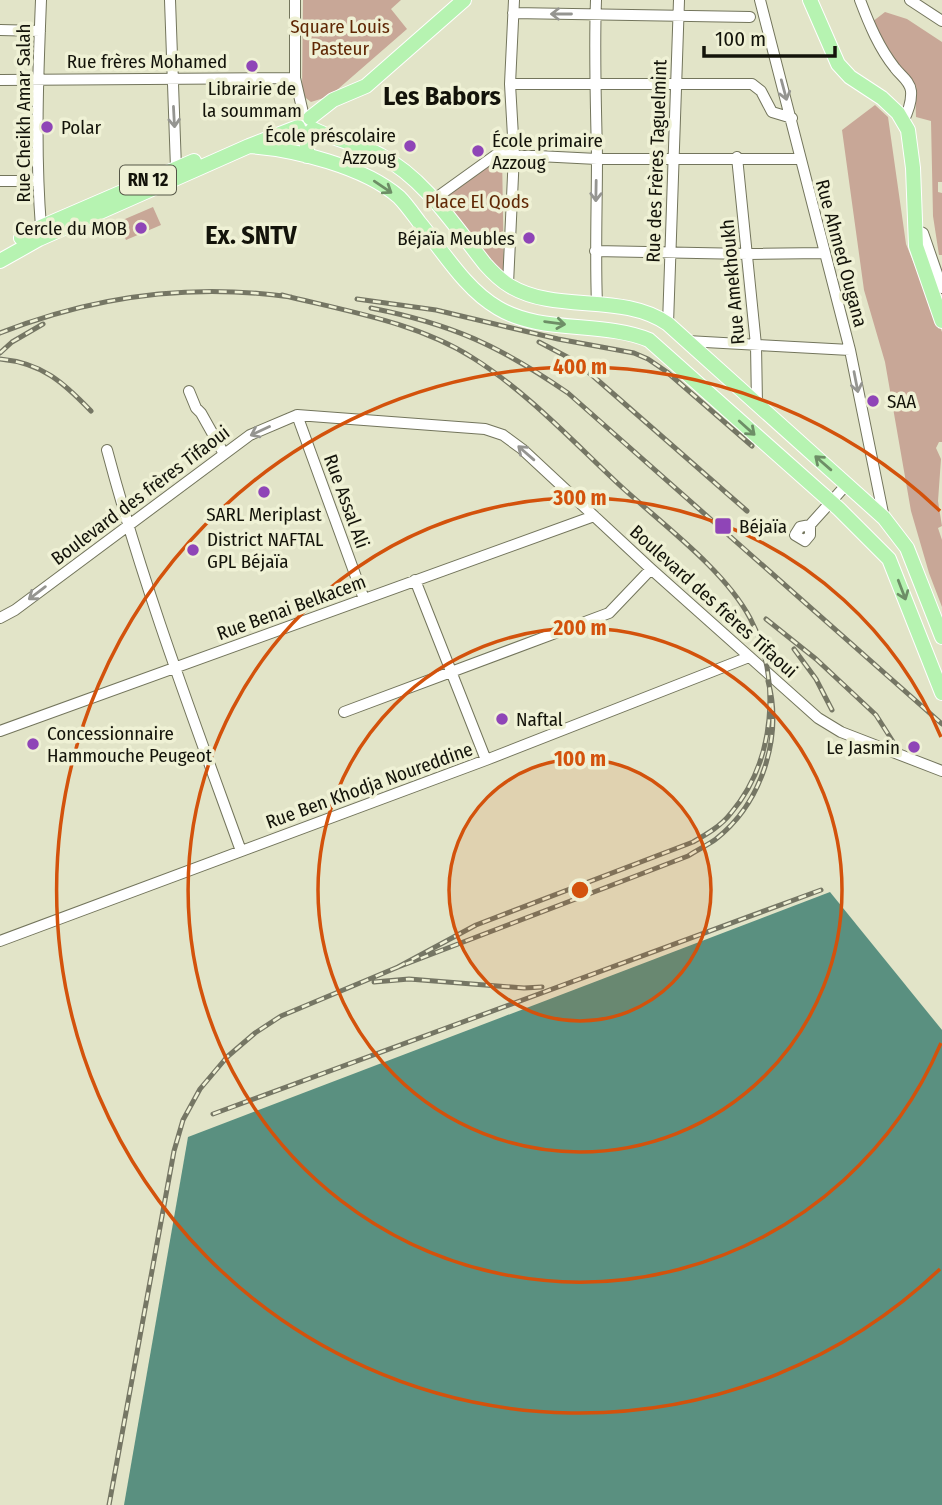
<svg xmlns="http://www.w3.org/2000/svg" width="942" height="1505" viewBox="0 0 942 1505" font-family="'Fira Sans Condensed',sans-serif">
	<rect width="100%" height="100%" fill="#e2e4c8"/>
	<path fill="#c8a797" d="M303 0H401L391 9 407 29 330 96 311 102 302 95Z
		M885 12 907 19 942 42V182H938V192L942 193V255H939L933 216 931 121 916 117 915 86 899 68 872 22Z
		M875 105 888 117 906 244 942 332V442H939L936 448 941 459 938 501 942 526 938 528 942 540V607L929 573 911 511 885 362 864 290 842 130Z
		M502 153 504 278 436 194Z
		M153 207 161 225 126 240 118 222Z"/>
	<path fill="#5a9080" d="M830 892 942 1030V1505H124L188 1137Z"/>
	<g fill="none" stroke-linecap="round" stroke-linejoin="round">
		<defs>
			<path id="minor" d="M170 0 176 168
				M295 0V78L304 117
				M596 0C594 53 596 105 597 157 597 206 595 255 597 304
				M760 0 850 350 884 518
				M860 0C869 24 879 48 895 68 900 75 910 81 911 91 912 102 908 112 903 122
				M910 0 942 21
				M513 13 750 17
				M0 30 40 31
				M0 80 295 78
				M510 84H752L761 91 772 112 792 118
				M737 157 756 345 757 404
				M0 181H38
				M433 200 497 154 597 159H799
				M41 227C35 151 38 76 41 0
				M914 229 923 233 942 288
				M595 251 748 254 824 253
				M508 284 514 154 510 84 514 0
				M668 324 679 0
				M687 341 850 350
				M189 391 196 408 201 413 224 454
				M297 415 364 599
				M107 450C143 586 193 718 241 851
				M810 525 847 484
				M810 525V535L805 541 795 535 800 527Z
				M415 580 486 760
				M0 618 15 610 250 435 297 415 485 429 503 435 522 449 651 569 818 718 841 732 942 771
				M344 712 609 613 651 569
				M0 731 594 516
				M0 941 486 760 749 657"/>
			<path id="major" d="M810 0 838 64 850 77 882 98 898 113 908 130 913 168 916 246 942 321
				M310 118 333 100 366 86 464 0
				M313 129C334 140 359 143 380 155 425 179 454 225 485 264 493 273 500 280 510 286 557 314 622 292 668 324L884 518 907 548 942 637
				M307 133V156
				M249 146C294 149 365 167 399 197 406 204 413 214 419 222 443 251 465 289 498 308 541 334 603 321 649 340L839 509 889 559 942 693
				M21 238 41 227 194 161
				M0 261 39 239 249 146 298 127"/>
		</defs>
		<use href="#minor" stroke="#73755c" stroke-width="12"/>
		<use href="#major" stroke="#fff" stroke-width="16"/>
		<use href="#minor" stroke="#fff" stroke-width="10"/>
		<use href="#major" stroke="#b6f3b1" stroke-width="14"/>
		<defs>
			<path id="rail" d="M282 295C346 311 416 322 473 358 529 393 576 445 625 490 665 526 725 571 750 618 782 679 775 761 731 813 721 826 707 834 693 842L476 925 398 967 688 856C697 850 708 845 716 839 762 803 783 736 768 681
				M357 299 436 310 558 339 634 353 648 359 667 372 752 446
				M371 308C452 324 500 346 568 393L942 724
				M0 333C93 296 192 283 291 297
				M539 342 573 360 593 376 747 511
				M0 353 12 342 43 324
				M0 359C42 363 63 382 91 411
				M766 619 816 659 876 715 897 748
				M794 649 816 679 832 710
				M374 982 409 979 524 988 542 987
				M213 1114 821 890
				M109 1505 174 1151 183 1120 200 1089 227 1057 255 1033 281 1016 398 967"/>
		</defs>
		<use href="#rail" stroke="#757664" stroke-width="5"/>
		<use href="#rail" stroke="#eff1d5" stroke-width="2.5" stroke-dasharray="8" stroke-linecap="butt"/>
	</g>
	<defs><path id="oneway-shaft" d="M-6 0H5M1.5-3L5.5 0L1.5 3" fill="none" stroke-width="1.6" stroke-linecap="round" stroke-linejoin="round" transform="scale(1.75)"/></defs>
	<g stroke="#959591">
		<use href="#oneway-shaft" transform="translate(561 14) rotate(-180)"/>
		<use href="#oneway-shaft" transform="translate(784 90) rotate(75)"/>
		<use href="#oneway-shaft" transform="translate(174 117) rotate(87)"/>
		<use href="#oneway-shaft" transform="translate(596 191) rotate(91)"/>
		<use href="#oneway-shaft" transform="translate(856 382) rotate(79)"/>
		<use href="#oneway-shaft" transform="translate(260 431) rotate(155)"/>
		<use href="#oneway-shaft" transform="translate(526 453) rotate(-139)"/>
		<use href="#oneway-shaft" transform="translate(37 593) rotate(143)"/>
	</g>
	<g stroke="#6d8e66">
		<use href="#oneway-shaft" transform="translate(383 187) rotate(34)"/>
		<use href="#oneway-shaft" transform="translate(555 323) rotate(8)"/>
		<use href="#oneway-shaft" transform="translate(747 428) rotate(42)"/>
		<use href="#oneway-shaft" transform="translate(823 463) rotate(-139)"/>
		<use href="#oneway-shaft" transform="translate(902 590) rotate(69)"/>
	</g>
	<circle cx="580" cy="890" r="131" fill="#d3520c" fill-opacity=".12"/>
	<g fill="none" stroke="#d3520c" stroke-width="3.5">
		<circle cx="580" cy="890" r="131"/>
		<circle cx="580" cy="890" r="262"/>
		<path d="M941 1043A392 392 0 1 1 941 737"/>
		<path d="M940 1269A523 523 0 1 1 940 511"/>
	</g>
	<g fill="#8f45b7" stroke="#eff1d5" stroke-width="2.5">
		<circle cx="252" cy="66" r="7"/>
		<circle cx="47" cy="127" r="7"/>
		<circle cx="410" cy="146" r="7"/>
		<circle cx="478" cy="151" r="7"/>
		<circle cx="141" cy="228" r="7"/>
		<circle cx="529" cy="238" r="7"/>
		<circle cx="873" cy="401" r="7"/>
		<circle cx="264" cy="492" r="7"/>
		<rect x="714" y="517" width="18" height="18" rx="3.5"/>
		<circle cx="193" cy="550" r="7"/>
		<circle cx="502" cy="719" r="7"/>
		<circle cx="33" cy="744" r="7"/>
		<circle cx="914" cy="747" r="7"/>
	</g>
	<g text-anchor="middle" stroke-width="7" stroke-linejoin="round" paint-order="stroke">
		<rect fill="#eff1d5" stroke="#555647" stroke-width="2" x="120" y="165.5" width="56" height="29" rx="5"/>
		<g font-size="18" font-weight="bold" fill="#13130a">
			<text x="148" y="186">RN 12</text>
		</g>
		<g font-size="19" fill="#602805" stroke="#eff1d5">
			<text x="340" y="33">Square Louis<tspan x="340" dy="22">Pasteur</tspan></text>
			<text x="477" y="208">Place El Qods</text>
		</g>
		<g font-size="19" fill="#13130a" stroke="#eff1d5">
			<text x="147" y="68">Rue frères Mohamed</text>
			<text transform="translate(23 113) rotate(-90)" y="7">Rue Cheikh Amar Salah</text>
			<text transform="translate(656 161) rotate(-88)" y="7">Rue des Frères Taguelmint</text>
			<text transform="translate(842 253) rotate(75)" y="7">Rue Ahmed Ougana</text>
			<text transform="translate(732 282) rotate(-95)" y="7">Rue Amekhoukh</text>
			<text transform="translate(140 495) rotate(-37)" y="7">Boulevard des frères Tifaoui</text>
			<text transform="translate(347 501) rotate(70)" y="7">Rue Assal Ali</text>
			<text transform="translate(714 601) rotate(42)" y="7">Boulevard des frères Tifaoui</text>
			<text transform="translate(291 607) rotate(-20)" y="7">Rue Benai Belkacem</text>
			<text transform="translate(369 785) rotate(-20)" y="7">Rue Ben Khodja Noureddine</text>
		</g>
		<g font-size="19" fill="#13130a" stroke="#eff1d5" text-anchor="start">
			<text x="252" y="95" text-anchor="middle">Librairie de<tspan x="252" dy="22">la soummam</tspan></text>
			<text x="61" y="134">Polar</text>
			<text x="396" y="142" text-anchor="end">École préscolaire<tspan x="396" dy="22">Azzoug</tspan></text>
			<text x="492" y="147">École primaire<tspan x="492" dy="22">Azzoug</tspan></text>
			<text x="127" y="235" text-anchor="end">Cercle du MOB</text>
			<text x="515" y="245" text-anchor="end">Béjaïa Meubles</text>
			<text x="887" y="408">SAA</text>
			<text x="264" y="521" text-anchor="middle">SARL Meriplast</text>
			<text x="739" y="533">Béjaïa</text>
			<text x="207" y="546">District NAFTAL<tspan x="207" dy="22">GPL Béjaïa</tspan></text>
			<text x="516" y="726">Naftal</text>
			<text x="47" y="740">Concessionnaire<tspan x="47" dy="22">Hammouche Peugeot</tspan></text>
			<text x="900" y="754" text-anchor="end">Le Jasmin</text>
		</g>
		<g font-size="26" font-weight="bold" fill="#13130a" stroke="#eff1d5">
			<text x="442" y="105">Les Babors</text>
			<text x="251" y="244">Ex. SNTV</text>
		</g>
	</g>
	<circle cx="580" cy="890" r="10" fill="#d3520c" stroke="#eff1d5" stroke-width="3.5"/>
	<g font-size="21" text-anchor="middle" font-weight="bold" fill="#d3520c" stroke="#eff1d5" stroke-width="7" stroke-linejoin="round" paint-order="stroke">
		<text x="580" y="374">400 m</text>
		<text x="580" y="505">300 m</text>
		<text x="580" y="635">200 m</text>
		<text x="580" y="766">100 m</text>
	</g>
	<path d="M704 46v10h131v-10" fill="none" stroke="#13130a" stroke-width="3.5"/>
	<text x="715" y="46" font-size="21" fill="#13130a" stroke="#eff1d5" stroke-width="5" paint-order="stroke">100 m</text>
</svg>
